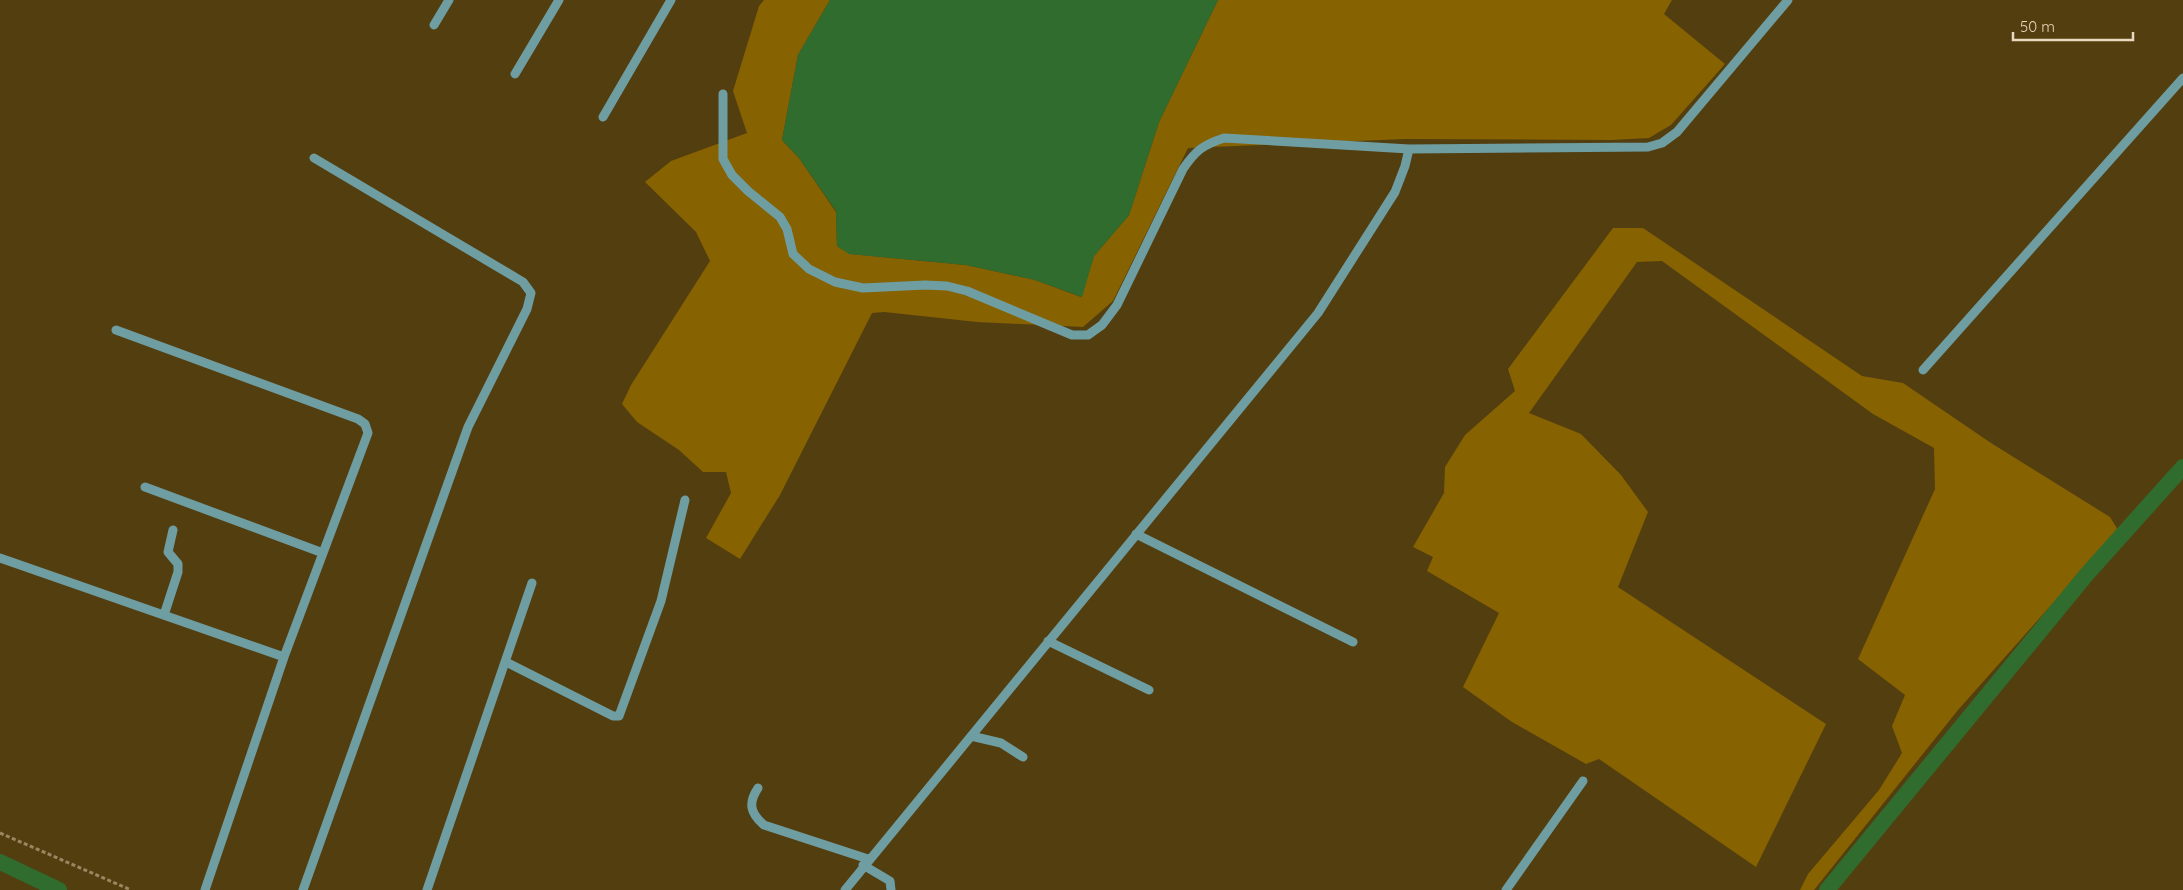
<svg xmlns="http://www.w3.org/2000/svg" width="2183" height="890" viewBox="0 0 2183 890" font-family="Quicksand,sans-serif">
	<rect width="100%" height="100%" fill="#533e10"/>
	<path fill="#866200" d="M764 0H830L798 55 782 140 799 158 836 212 837 246 850 254 966 265 1035 280 1081 297 1094 256 1129 215 1159 122 1218 0H1672L1664 14 1725 64 1671 125 1649 138 1612 140 1405 139 1188 148 1113 301 1083 327 977 322 884 312 872 313 780 495 740 559 706 538 731 493 726 472H703L679 450 637 422 622 404 631 385 710 261 696 232 645 182 671 161 747 133 733 91 759 6Z
		M1613 228H1643L1862 376 1903 383 1991 443 2110 517 2118 530 1958 710 1814 890H1800L1808 874 1879 790 1902 753 1892 726 1905 695 1858 659 1935 489 1934 448 1873 414 1662 261 1637 262 1529 413 1581 434 1621 475 1648 512 1618 587 1826 724 1756 867 1599 759 1586 764 1512 722 1463 687 1499 613 1427 571 1433 557 1413 547 1444 493 1445 467 1465 435 1515 391 1508 369Z"/>
	<path fill="#306c2e" d="M830 0H1218L1159 122 1129 215 1094 256 1082 297 1035 280 966 265 849 254 837 246 836 211 799 158 782 140 798 55Z"/>
	<g fill="none" stroke-linecap="round" stroke-linejoin="round">
		<path stroke="#306c2e" stroke-width="16" d="M0 862 59 890
			M1827 890 2087 574 2183 467"/>
		<path stroke="#998761" stroke-width="3" stroke-dasharray="4 2.5" stroke-linecap="butt" d="M0 833 131 890"/>
		<path stroke="#6f9ea2" stroke-width="9" d="M434 25 449 0
			M515 74 559 0
			M723 94V159L732 175 748 191 780 217 787 229 793 254 809 269 835 282 863 288 925 285 947 286 967 291 1072 335H1088L1102 325 1117 305 1183 169C1196 150 1203 145 1224 138L1409 149 1648 147 1662 143 1677 132 1788 0
			M603 117 671 0
			M116 330 358 419 365 424 368 433 284 657 205 890
			M1923 370 2183 78
			M145 487 323 553
			M1136 534 1353 642
			M0 558 284 657
			M164 615 178 572V564L168 552 173 530
			M1048 641 1149 690
			M506 662 613 716H619L661 601 685 500
			M971 736 1001 743 1023 757
			M758 788C748 803 750 813 764 825L868 859
			M863 865 890 881 891 890
			M303 890 468 427 527 309 531 293 523 282 314 158
			M427 890 532 583
			M845 890 1318 313 1395 192 1405 166 1409 149
			M1506 890 1583 781"/>
	</g>
	<path d="M2013 32v8h120v-8" fill="none" stroke="#e9d9bc" stroke-width="2.5"/>
	<text x="2020" y="32" font-size="15" fill="#e9d9bc" stroke="#533e10" stroke-width="4" paint-order="stroke">50 m</text>
</svg>
